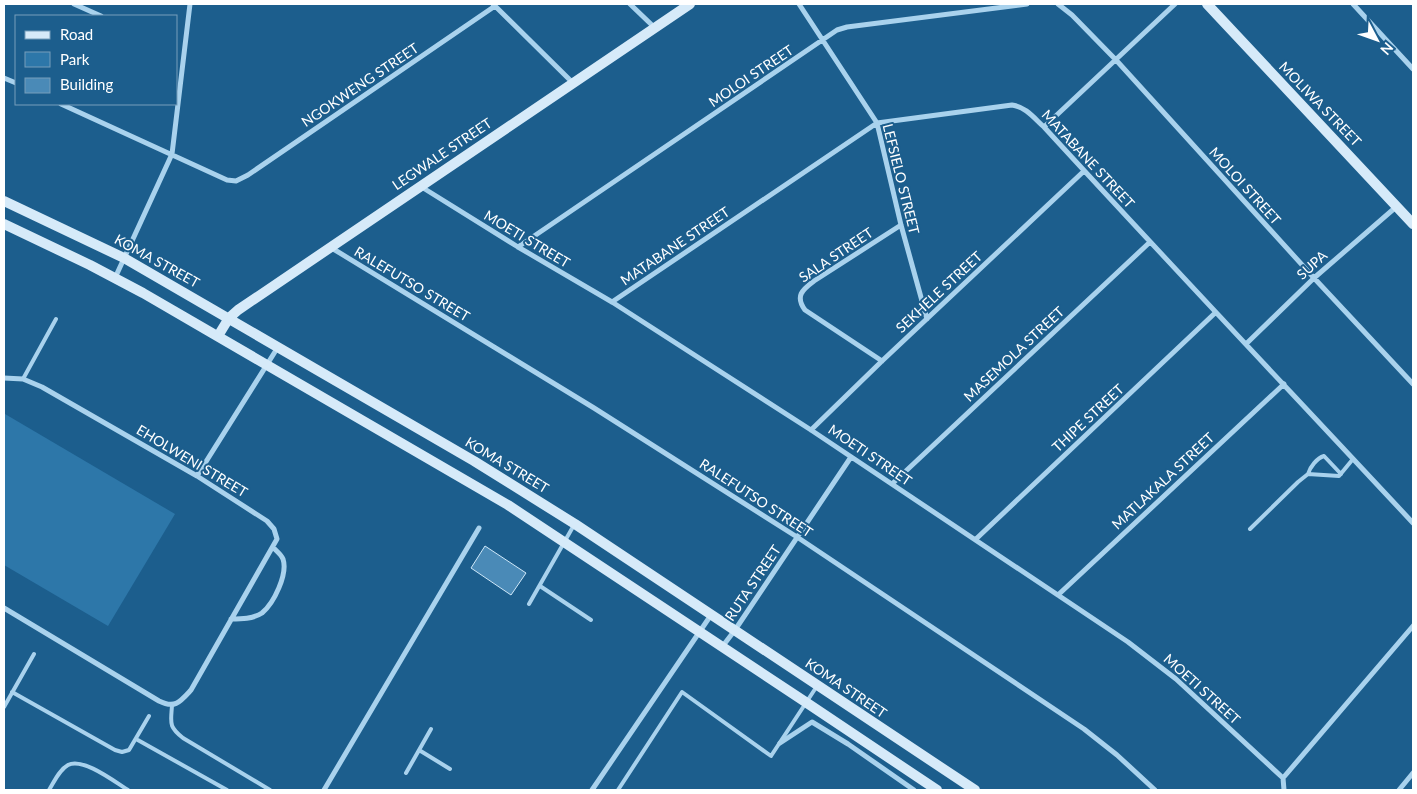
<svg xmlns="http://www.w3.org/2000/svg" width="1417" height="794" viewBox="0 0 1417 794" font-family="Lato,sans-serif">
	<rect width="100%" height="100%" fill="#1c5e8d"/>
	<path fill="#2d77a9" d="M5 414 175 514 108 626 4 565Z"/>
	<path fill="#4a8ab7" stroke="#cfe8f9" d="M485 546 526 573 511 595 471 568Z"/>
	<g fill="none" stroke-linecap="round" stroke-linejoin="round">
		<path stroke="#a9d2ed" stroke-width="4" d="M23 379 56 319
			M1308 474C1310 467 1317 458 1324 456L1341 474
			M1250 529 1298 482 1308 474 1339 476 1353 459
			M540 586 591 620
			M529 604 574 525
			M12 692 115 750 122 752 129 750 149 716
			M172 705C171 723 168 726 183 738L270 790
			M4 707 34 654
			M136 739 227 790
			M419 750 450 769
			M406 773 431 729
			M49 790C54 782 59 770 68 765 83 757 115 782 128 790
			M618 790 682 692 771 756 817 686"/>
		<path stroke="#a9d2ed" stroke-width="5" d="M74 4 101 16
			M493 4 573 83
			M630 4 655 28
			M799 4 877 123 901 225 927 319
			M1058 4 1072 15 1116 60 1314 278 1413 384
			M1353 4 1413 69
			M4 78 16 83
			M61 104 227 180 236 181 248 175 495 6
			M1044 127 1175 4
			M420 186 518 247 612 302 811 430 1128 642 1176 679 1283 778 1284 790
			M330 247 594 408 797 537 1084 729 1117 755 1155 790
			M518 247 837 30 847 27 1027 4
			M115 278 172 154 190 4
			M612 302 877 123 1012 105C1026 107 1034 118 1044 127 1166 260 1290 391 1413 523
			M1246 344 1314 278 1396 207
			M882 361 805 310C795 296 802 290 814 281L901 225
			M4 378 23 379 42 387 197 476 267 521 274 529 277 539 191 690C180 702 175 709 159 701L4 608
			M811 430 882 361 1084 171
			M197 476 278 347
			M892 484 1150 242
			M976 539 1215 313
			M1058 595 1284 384
			M231 619C241 619 253 619 262 613 274 603 288 574 283 559 281 554 276 551 273 547
			M722 647 735 630 851 457
			M780 743 812 722 848 744 914 790
			M1283 778 1413 626
			M324 790 479 528
			M592 790 711 615
			M1399 790 1413 773"/>
		<path stroke="#d6eaf9" stroke-width="10" d="M1207 4 1413 224
			M4 201 124 258 474 461 575 524 975 790
			M4 224 90 265 143 293 508 505 807 703 937 790
			M218 336 229 318 238 310 690 4"/>
	</g>
	<g text-anchor="middle" stroke-width="4" stroke-linejoin="round" paint-order="stroke">
		<g font-size="14" fill="#fff" stroke="#1c5e8d">
			<text transform="translate(751 76) rotate(-34)" y="5">MOLOI STREET</text>
			<text transform="translate(360 85) rotate(-34)" y="5">NGOKWENG STREET</text>
			<text transform="translate(1320 104) rotate(46)" y="5">MOLIWA STREET</text>
			<text transform="translate(442 154) rotate(-34)" y="5">LEGWALE STREET</text>
			<text transform="translate(1088 159) rotate(47)" y="5">MATABANE STREET</text>
			<text transform="translate(901 179) rotate(76)" y="5">LEFSIELO STREET</text>
			<text transform="translate(1245 186) rotate(48)" y="5">MOLOI STREET</text>
			<text transform="translate(527 239) rotate(31)" y="5">MOETI STREET</text>
			<text transform="translate(675 246) rotate(-34)" y="5">MATABANE STREET</text>
			<text transform="translate(836 255) rotate(-34)" y="5">SALA STREET</text>
			<text transform="translate(157 261) rotate(29)" y="5">KOMA STREET</text>
			<text transform="translate(1312 265) rotate(-42)" y="5">SUPA</text>
			<text transform="translate(412 284) rotate(31)" y="5">RALEFUTSO STREET</text>
			<text transform="translate(939 292) rotate(-43)" y="5">SEKHELE STREET</text>
			<text transform="translate(1014 354) rotate(-43)" y="5">MASEMOLA STREET</text>
			<text transform="translate(1088 418) rotate(-43)" y="5">THIPE STREET</text>
			<text transform="translate(870 455) rotate(34)" y="5">MOETI STREET</text>
			<text transform="translate(192 461) rotate(31)" y="5">EHOLWENI STREET</text>
			<text transform="translate(507 465) rotate(31)" y="5">KOMA STREET</text>
			<text transform="translate(1163 481) rotate(-43)" y="5">MATLAKALA STREET</text>
			<text transform="translate(756 498) rotate(33)" y="5">RALEFUTSO STREET</text>
			<text transform="translate(753 583) rotate(-56)" y="5">RUTA STREET</text>
			<text transform="translate(846 688) rotate(34)" y="5">KOMA STREET</text>
			<text transform="translate(1202 689) rotate(42)" y="5">MOETI STREET</text>
		</g>
	</g>
	<rect width="1417" height="794" fill="none" stroke="#ffffff" stroke-width="10"/>
	<rect x="15" y="15" width="162" height="90" fill="#1c5e8d" stroke="#779ebb"/>
	<rect x="25" y="31" width="25" height="8" fill="#d6eaf9" stroke="#779ebb"/>
	<text x="60" y="40" font-size="15" fill="#ffffff">Road</text>
	<rect x="25" y="52" width="25" height="15" fill="#2d77a9" stroke="#779ebb"/>
	<text x="60" y="65" font-size="15" fill="#ffffff">Park</text>
	<rect x="25" y="78" width="25" height="15" fill="#4a8ab7" stroke="#779ebb"/>
	<text x="60" y="90" font-size="15" fill="#ffffff">Building</text>
	<g transform="translate(1377 40) rotate(131)" stroke="#1c5e8d" stroke-width="4" paint-order="stroke">
	<path d="M0-4L9 19L0 12L-9 19Z" fill="#ffffff"/>
	<text y="-8" font-size="14" font-weight="bold" text-anchor="middle" fill="#ffffff">N</text>
	</g>
</svg>
